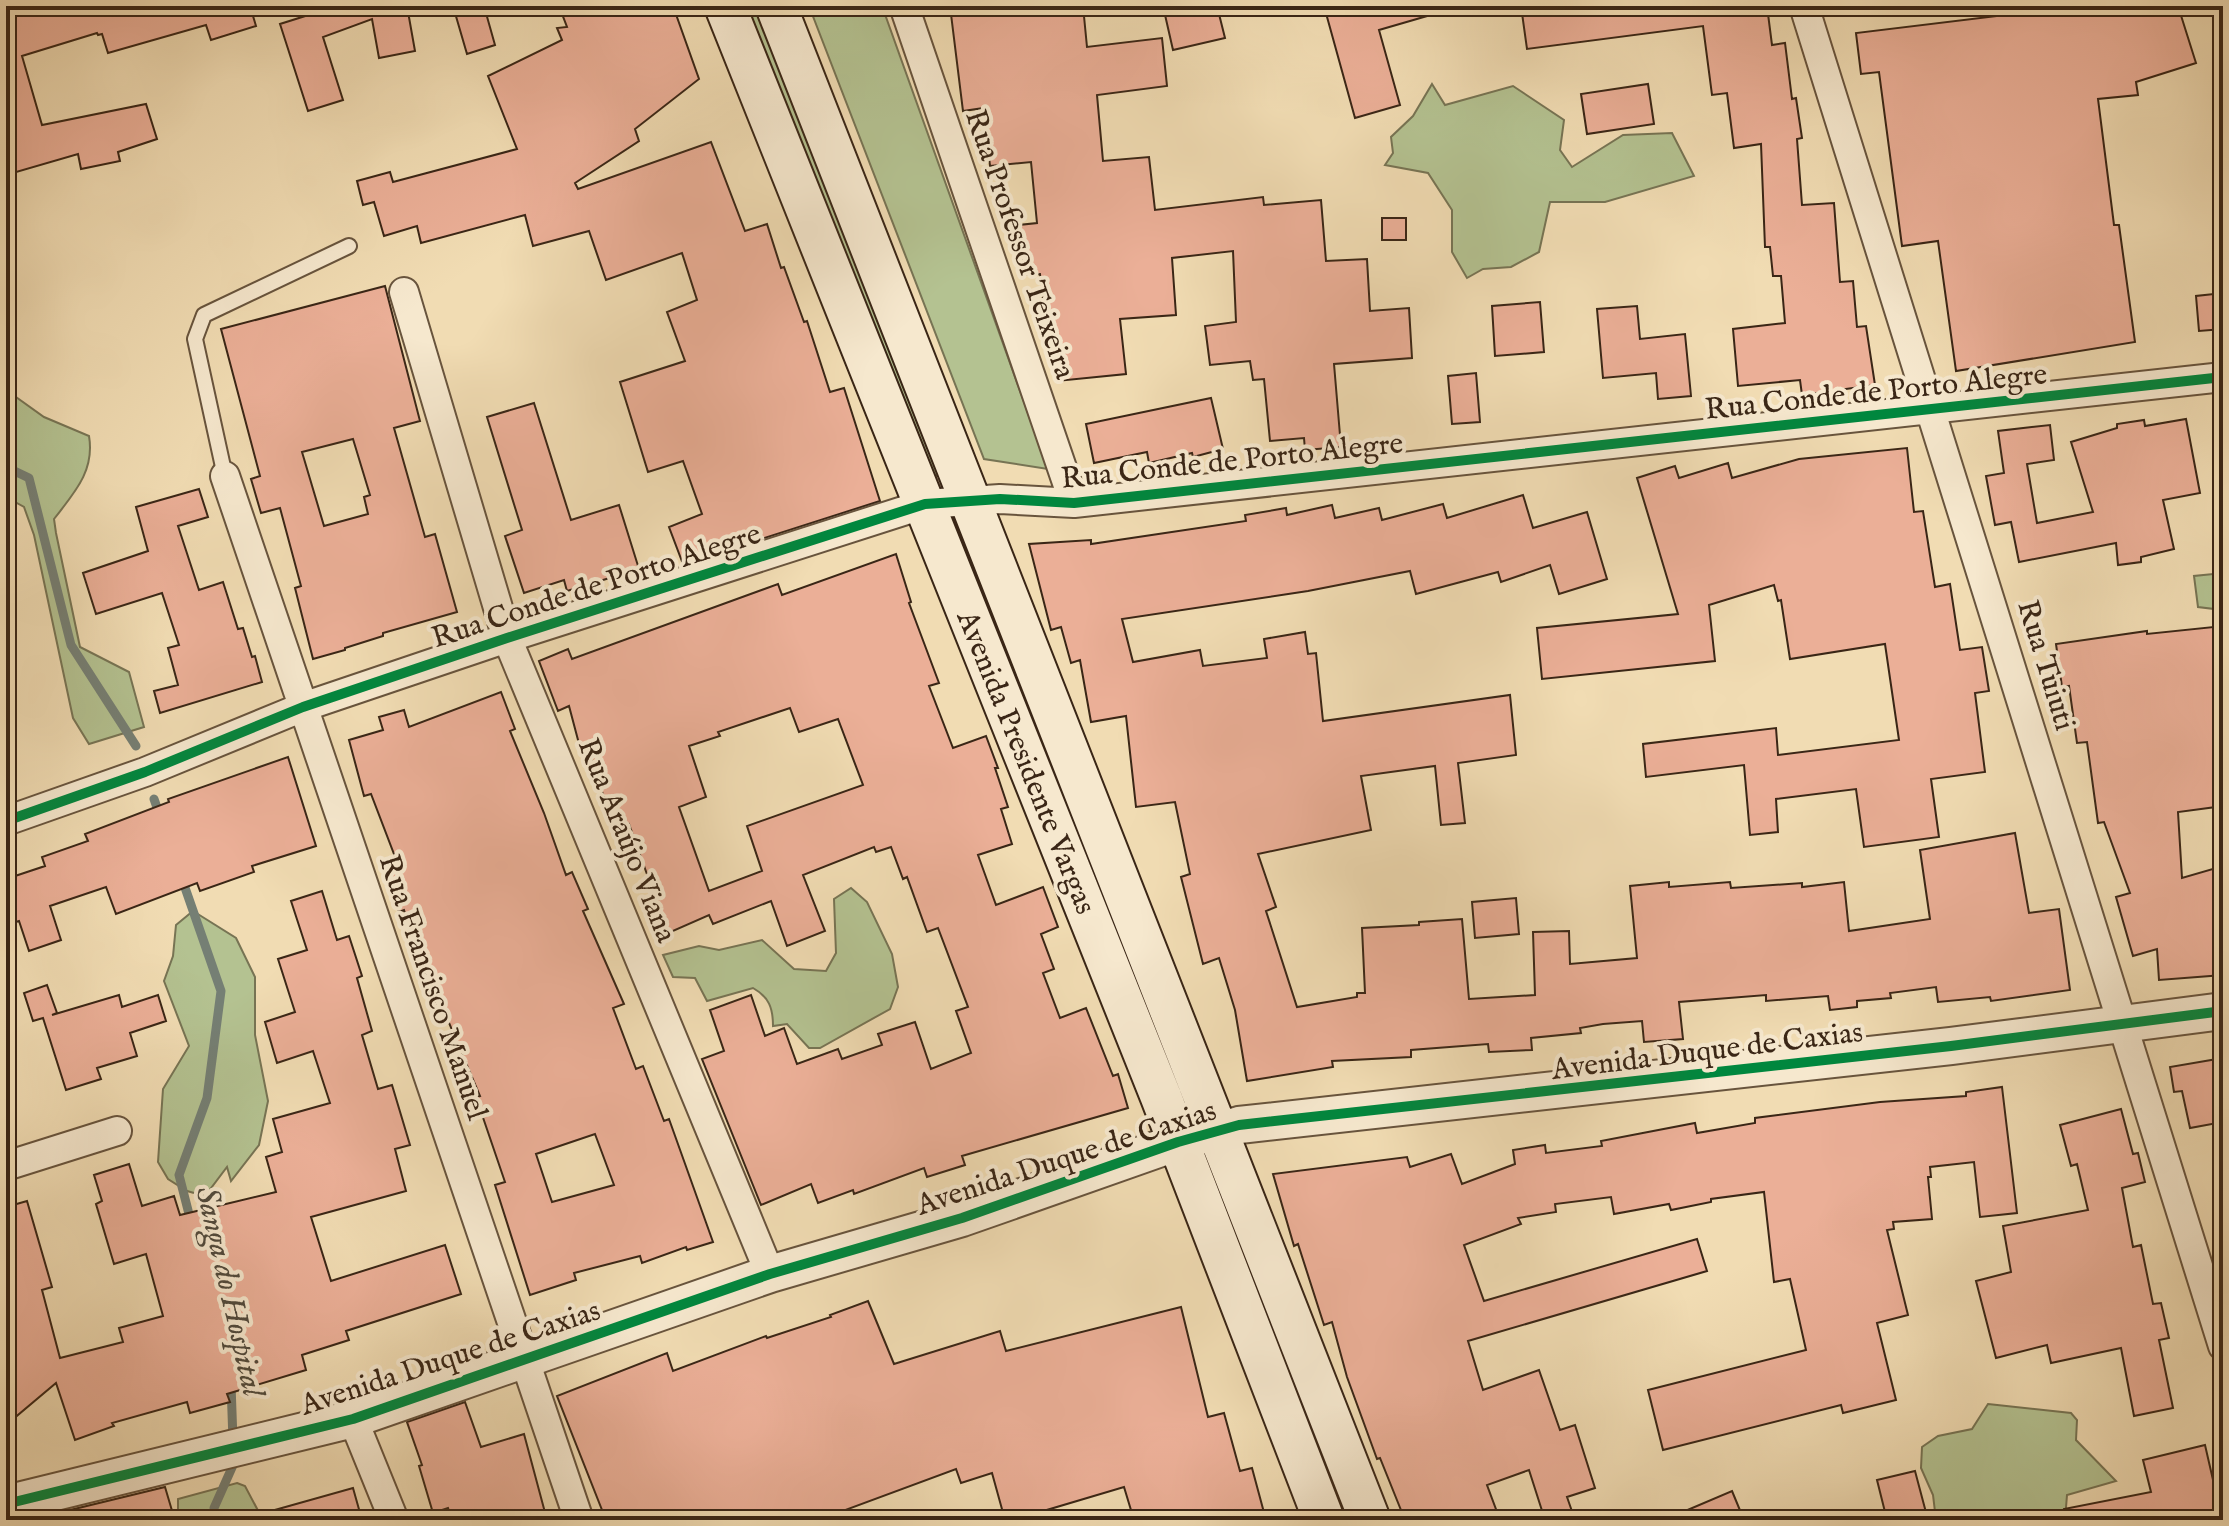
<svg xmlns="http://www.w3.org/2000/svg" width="2229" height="1526" viewBox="0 0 2229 1526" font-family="'IM FELL English',serif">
	<rect width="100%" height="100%" fill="#f1dcb3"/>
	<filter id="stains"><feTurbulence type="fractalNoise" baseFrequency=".0025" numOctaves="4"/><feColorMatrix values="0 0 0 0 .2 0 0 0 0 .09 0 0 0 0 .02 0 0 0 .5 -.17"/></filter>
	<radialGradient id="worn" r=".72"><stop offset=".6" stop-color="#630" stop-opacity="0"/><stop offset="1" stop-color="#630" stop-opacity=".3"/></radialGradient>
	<path fill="#b4c291" stroke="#777454" stroke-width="2" d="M746 6H758L939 475 928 478Z
		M809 6H882L1048 469 984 459Z
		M1432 84 1445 105 1513 86 1564 120 1560 150 1572 167 1623 135 1672 133 1694 176 1605 202H1550L1539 252 1511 267 1483 269 1467 278 1452 252V210L1428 173 1385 165 1393 153 1391 137 1413 116Z
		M9 392 44 417 89 436C95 471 74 493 54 519L56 533 80 647 129 672 144 727 89 744 73 718 34 535 24 507 6 497V393Z
		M958 520 1187 1089 1173 1092 948 524Z
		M2223 573V610L2198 607 2194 576Z
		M851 888 867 902 892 954 898 987 890 1009 820 1048H809L787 1024 773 1026C773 1008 769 997 753 988L707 1001 695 978 673 977 663 955 699 946 719 950 762 940 794 969 826 971 836 953 834 899Z
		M193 911 236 938 255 977V1035L268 1101 259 1145 231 1181 227 1167 205 1196 187 1191 168 1179 158 1162 163 1089 189 1046 164 981 173 956 176 925Z
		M1988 1404 2071 1413 2077 1420 2076 1440 2116 1481 2067 1495 2065 1520H1936L1933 1495 1921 1468 1922 1447 1938 1436 1972 1429Z
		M237 1483 245 1486 263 1520H178V1499Z"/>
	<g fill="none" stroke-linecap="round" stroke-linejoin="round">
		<path stroke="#757f74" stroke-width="9" d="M6 467 29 478 71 645 136 746
			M154 799 160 816
			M182 879 221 991 207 1098 179 1175 191 1222
			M231 1384 233 1441
			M215 1520 214 1508 234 1463V1456"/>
	</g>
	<path fill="#ebaf97" stroke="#3a2616" stroke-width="2" fill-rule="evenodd" d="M6 6H250L256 26 211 40 206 25 108 53 102 34 98 35 97 33 22 56 42 125 146 104 157 139 118 152 120 161 81 169 78 154 6 175Z
		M337 6H407L415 51 379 58 372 19 323 37 343 100 308 111 280 24Z
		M453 6H484L495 45 467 54Z
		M559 6H673L699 79 635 129 639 141 575 183 578 189 711 142 745 231 767 224 781 268 784 267 804 322 807 321 830 392 844 388 880 501 683 564 669 527 702 514 683 461 648 472 620 382 685 361 667 312 697 300 682 253 606 280 589 231 533 246 525 215 421 243 417 226 384 236 374 202 363 205 357 181 390 172 393 182 517 149 488 76 562 40 557 28 567 27Z
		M950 6H1083L1087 47 1162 38 1167 86 1097 95 1103 161 1149 157 1155 210 1263 197 1264 205 1321 200 1326 261 1367 259 1370 311 1409 308 1412 358 1334 364 1341 447 1305 450 1304 438 1270 441 1264 379 1253 380 1250 361 1210 365 1205 326 1236 322 1233 251 1172 258 1176 315 1120 319 1126 374 1057 381 1052 335H1047L1040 274 1025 275 1019 225 1037 223 1031 162 990 166 984 108 963 111Z
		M1163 6H1217L1225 38 1173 50Z
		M1324 6H1440L1441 12 1379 30 1400 105 1355 118Z
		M1521 6H1767L1772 45 1785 43 1792 99 1796 98 1802 138 1797 139 1802 205 1834 203 1840 282 1853 281 1857 327 1866 326 1875 385 1802 395 1800 380 1738 386 1733 329 1785 323 1781 276H1773L1770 247H1765L1761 144 1734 148 1727 93 1712 95 1703 26 1527 49Z
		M2079 6H2178L2196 63 2136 82 2138 95 2098 99 2114 225H2119L2135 342 1956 371 1938 241 1902 246 1879 72 1861 74 1856 33Z
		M1648 84 1654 124 1587 134 1581 94Z
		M1382 218H1406V240H1382Z
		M385 286 420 421 394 428 425 537 435 534 457 612 383 633V636L345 648V650L313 659 295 588 301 586 280 508 261 513 251 479 260 476 221 329ZM353 439 370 495 364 497 368 514 324 526 302 452Z
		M2223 293V329L2199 331 2196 296Z
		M1540 302 1544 352 1495 356 1492 306Z
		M1637 306 1640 339 1685 334 1691 396 1658 399 1656 373 1603 378 1597 309Z
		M1476 373 1480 422 1452 424 1448 376Z
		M1211 398 1223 449 1193 457 1192 453 1149 463 1147 452 1094 463 1086 424Z
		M534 403 571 520 619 505 639 569 567 591 564 580 524 593 505 536 522 530 487 417Z
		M2186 419 2200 493 2163 500 2174 549 2141 557V562L2118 565 2116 543 2019 562 2011 522 1995 525 1986 476 2004 473 1998 431 2050 425 2054 460 2027 464 2037 523 2093 512 2071 442 2117 428V424L2144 420 2145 426Z
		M1907 448 1914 512 1923 511 1935 587 1950 584 1960 650 1982 647 1989 691 1975 693 1985 772 1931 779 1939 837 1864 847 1856 789 1776 799 1778 832 1750 835 1744 765 1646 777 1643 744 1776 728 1778 755 1899 740 1885 644 1790 659 1781 600 1778 601 1774 585 1709 605 1715 661 1542 679 1537 628 1678 614 1637 478 1675 466 1679 478 1728 463 1732 478 1799 459Z
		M199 489 208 517 178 526 199 590 223 582 238 629 243 628 252 657 255 656 262 682 160 713 154 691 178 685 168 648 179 645 162 593 96 614 83 573 148 551 136 507Z
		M1523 495 1533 528 1587 512 1607 579 1559 594 1550 565 1501 582 1498 572 1416 594 1410 571 1308 591 1122 619 1133 662 1200 650 1203 666 1267 658 1264 639 1305 632 1308 654 1316 653 1323 721 1510 695 1516 755 1458 763 1465 823 1441 825 1435 766 1361 776 1371 830 1258 854 1276 907 1266 911 1297 1007 1357 997V993H1365L1362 928 1419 925V922L1462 919 1469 999 1535 995 1533 932 1569 931 1570 964 1637 958 1630 886 1669 882V887L1730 882 1731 888 1802 883V887L1844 882 1849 931 1930 919 1920 850 2015 833 2029 913 2059 909 2070 990 1991 1001 1990 997 1938 1002 1936 987 1890 993 1891 998 1857 1001V1007L1830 1010 1828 996 1766 1001V995L1679 1002 1683 1039 1644 1042 1642 1021 1603 1024 1580 1028 1581 1033 1531 1038 1532 1050 1489 1052 1488 1044 1411 1050V1057L1332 1061 1333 1067 1247 1081 1235 1010 1219 958 1203 964 1181 877 1190 874 1175 802 1136 807 1126 716 1091 722 1080 660 1071 663 1061 627 1051 630 1029 544 1091 540V544L1246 521 1245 515 1286 508 1287 515 1332 505 1335 518 1379 508 1382 520 1443 504 1447 518Z
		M896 554 911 602 909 603 939 683 929 686 953 748 986 736 998 768H995L1008 807 1001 809 1012 844 978 855 996 905 1043 887 1058 927 1041 934 1054 969 1043 973 1060 1018 1086 1008 1113 1076 1118 1074 1128 1108 962 1156 965 1165 927 1177 924 1168 854 1194 853 1190 818 1203 811 1184 761 1205 702 1059 724 1051 710 1010 751 995 765 1036 784 1028 797 1064 838 1049 842 1059 882 1045 878 1034 915 1022 931 1069 971 1053 956 1011 968 1007 938 928 927 932 907 877 903 879 891 847 876 852 874 847 803 875 825 931 787 946 771 901 713 924 709 915 657 938 645 911 658 905 629 824 614 830 590 753 582 755 569 706 558 711 539 661 568 649 572 659 778 584 782 595ZM790 708 799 732 838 719 863 785 747 826 762 871 709 891 679 807 706 797 689 746 720 736 718 732Z
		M2223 626V806L2178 812 2182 878 2223 866V975L2159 980 2157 949 2133 956 2116 897 2130 893 2104 822 2098 823 2087 742 2077 743 2069 686 2062 687 2056 644 2147 631V634Z
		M501 692 515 729 510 731 544 813 566 875 572 872 588 909 583 911 624 1004 613 1008 636 1069 643 1066 664 1121 669 1119 713 1242 687 1250 686 1247 642 1263 640 1256 574 1273 576 1280 530 1295 495 1185 505 1182 476 1097 480 1096 444 1011 438 1012 404 910 399 912 384 867 397 862 371 794 364 796 349 740 383 730 379 717 404 710 409 727ZM595 1134 614 1185 552 1202 536 1154Z
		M288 757 316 846 252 866 254 872 200 891 197 883 116 914 106 887 50 906 61 940 29 951 19 921 6 925V879L45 866 42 857 88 841 85 834 169 802 168 799Z
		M322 891 337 940 349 936 362 976 357 978 372 1031 362 1035 378 1089 392 1085 410 1145 395 1149 406 1191 311 1217 331 1281 445 1245 461 1294 346 1331 349 1340 302 1355 306 1370 227 1394 230 1402 190 1413 187 1402 112 1423 114 1426 75 1440 56 1383 6 1425V1279L12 1277 6 1255V1207L27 1201 52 1287 42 1290 60 1358 123 1342 119 1328 163 1316 146 1254 114 1264 96 1204 102 1201 94 1175 129 1164 142 1206 174 1196 180 1215 276 1192 266 1157 282 1152 273 1119 330 1103 313 1051 277 1063 265 1022 295 1012 278 959 307 950 291 901Z
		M1516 898 1519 934 1475 938 1472 902Z
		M47 985 57 1013 52 1015 119 995 122 1007 158 995 166 1021 130 1033 137 1056 97 1068 101 1079 66 1090 43 1018 33 1021 24 993Z
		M2223 1058V1122L2190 1128 2182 1091 2174 1092 2170 1067Z
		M2002 1087 2017 1213 1980 1217 1974 1162 1930 1167 1931 1177H1928L1932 1219 1893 1222 1894 1229 1887 1230 1908 1315 1877 1323 1896 1400 1843 1413 1841 1405 1663 1450 1648 1390 1806 1350 1790 1279 1774 1282 1764 1192 1711 1199V1202L1671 1210 1669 1204 1614 1214 1611 1197 1555 1204 1556 1212 1518 1218 1521 1224 1464 1245 1484 1301 1697 1239 1707 1271 1468 1341 1483 1390 1539 1370 1560 1430 1575 1425 1595 1488 1567 1497 1575 1520H1545L1529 1470 1487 1485 1500 1520H1405L1380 1458 1377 1459 1347 1377 1332 1322 1324 1325 1298 1244 1294 1246 1273 1174 1407 1157 1410 1167 1451 1154 1462 1184 1515 1164 1513 1150 1545 1145 1546 1153 1602 1146 1601 1141 1695 1123 1697 1133 1755 1123V1118L1880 1102 1966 1096V1092Z
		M2121 1109 2133 1154 2138 1153 2145 1182 2122 1188 2133 1247 2141 1245 2153 1304 2161 1303 2169 1338 2159 1340 2173 1408 2134 1416 2121 1348 2051 1363 2047 1345 1996 1358 1976 1281 2011 1272 2003 1226 2088 1210 2077 1164 2071 1166 2060 1125Z
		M868 1301 894 1364 1000 1331 1006 1351 1181 1307 1208 1417 1224 1413 1240 1471 1252 1468 1266 1520H1134L1124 1487 1013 1520H1005L992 1473 961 1483 956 1469 837 1513 839 1520H606L557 1396 667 1353 673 1371 766 1336 767 1338 831 1317 830 1315Z
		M465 1402 481 1447 524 1434 547 1520H452L448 1508 433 1513 419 1466 422 1465 407 1422Z
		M2205 1445 2213 1480 2220 1479 2223 1520H2065L2064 1509 2151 1492 2143 1460Z
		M1915 1471 1928 1520H1887L1877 1480Z
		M165 1487 173 1514 151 1520H29Z
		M353 1488 362 1520H265L264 1513Z
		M1732 1491 1744 1520H1664Z"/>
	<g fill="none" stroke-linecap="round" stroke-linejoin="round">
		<defs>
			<path id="service" d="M225 476 195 339 204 315 349 246"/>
			<path id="minor" d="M904 6 1074 503
				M1804 6 2223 1346
				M404 292 507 638 770 1274
				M225 476 579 1520
				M6 821 145 772 303 707 507 638 925 504 1000 499 1074 503 2223 377
				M6 1166 117 1131
				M353 1419 394 1520"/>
			<path id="tertiary" d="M6 1504 353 1419 770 1274 962 1218 1178 1142 1239 1125 1951 1046 2223 1011"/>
			<path id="secondary" d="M725 6 1161 1097 1324 1520
				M776 6 1370 1520"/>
		</defs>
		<use href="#service" stroke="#68543d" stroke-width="18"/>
		<use href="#minor" stroke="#68543d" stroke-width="32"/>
		<use href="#tertiary" stroke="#68543d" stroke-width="40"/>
		<use href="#secondary" stroke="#3a2616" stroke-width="44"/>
		<use href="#service" stroke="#f6e8ce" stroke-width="14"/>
		<use href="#minor" stroke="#f6e8ce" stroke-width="28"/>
		<use href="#tertiary" stroke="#f6e8ce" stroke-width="36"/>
		<use href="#secondary" stroke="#f6e8ce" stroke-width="40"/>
		<defs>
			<path id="cycleway" d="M6 821 145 772 303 707 507 638 925 504 1000 499 1074 503 2223 377
				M6 1504 353 1419 770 1274 962 1218 1178 1142 1239 1125 1951 1046 2223 1011"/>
		</defs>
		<use href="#cycleway" stroke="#f6e8ce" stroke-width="15"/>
		<use href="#cycleway" stroke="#00873e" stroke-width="10"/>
	</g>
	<g text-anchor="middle" stroke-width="8" stroke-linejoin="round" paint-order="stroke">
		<g font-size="30" fill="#3a2616" stroke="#f6e8ce">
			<text transform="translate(1021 244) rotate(71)" y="10">Rua Professor Teixeira</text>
			<text transform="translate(1876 391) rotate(-6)" y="10">Rua Conde de Porto Alegre</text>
			<text transform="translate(1232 460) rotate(-6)" y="10">Rua Conde de Porto Alegre</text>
			<text transform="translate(596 585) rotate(-18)" y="10">Rua Conde de Porto Alegre</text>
			<text transform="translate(2047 665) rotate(73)" y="10">Rua Tuiuti</text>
			<text transform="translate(1027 762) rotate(68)" y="10">Avenida Presidente Vargas</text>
			<text transform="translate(628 840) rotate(68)" y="10">Rua Araújo Viana</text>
			<text transform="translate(434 987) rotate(71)" y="10">Rua Francisco Manuel</text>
			<text transform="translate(1707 1050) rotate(-7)" y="10">Avenida Duque de Caxias</text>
			<text transform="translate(1066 1157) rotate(-18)" y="10">Avenida Duque de Caxias</text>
			<text transform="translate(450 1357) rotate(-18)" y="10">Avenida Duque de Caxias</text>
		</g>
		<g font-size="32" font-style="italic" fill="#524b3d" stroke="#f6e8ce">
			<text transform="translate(231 1291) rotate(77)" y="11">Sanga do Hospital</text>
		</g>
	</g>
	<rect width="2229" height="1526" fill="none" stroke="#f1dcb3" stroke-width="32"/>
	<rect x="8" y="8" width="2213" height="1510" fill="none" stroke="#3a2616" stroke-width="4"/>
	<rect x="16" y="16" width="2197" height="1494" fill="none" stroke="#3a2616" stroke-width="2"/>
	<rect width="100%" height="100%" filter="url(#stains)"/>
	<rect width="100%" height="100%" fill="url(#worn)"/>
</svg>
